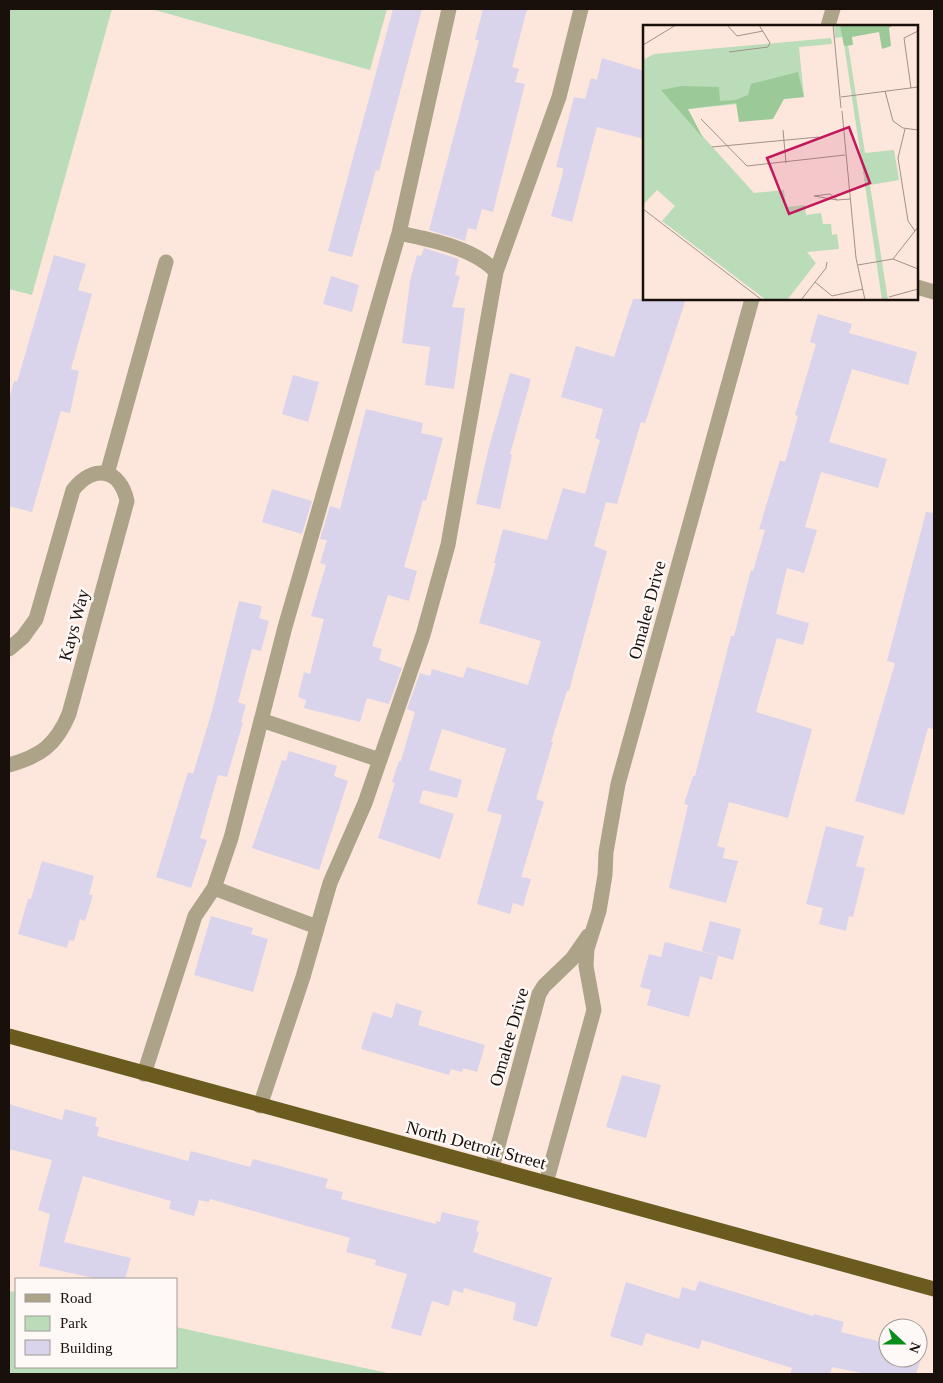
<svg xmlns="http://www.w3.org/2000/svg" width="943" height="1383" viewBox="0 0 943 1383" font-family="'Times New Roman',serif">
	<rect width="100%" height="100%" fill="#fde7dd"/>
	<path fill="#bbdcb8" d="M9 9H112L32 295 9 289Z
		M151 9H387L370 70Z
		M9 1291 16 1292V1367H176V1327L392 1374H9Z"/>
	<path fill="#d9d3eb" d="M393 9H422L379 171 376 170 352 257 328 251Z
		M483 9H527L512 67 519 69 515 82 525 84 493 212 482 209 476 230 468 228 465 241 429 230 479 40H475Z
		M602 58 644 71V139L597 127 572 222 551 216 563 172V168L556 167 574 97 585 99 591 78 597 80Z
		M424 248 459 259 455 275 460 276 452 307 465 308 454 389 425 385 430 347 402 343 410 281 417 255 421 256Z
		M54 255 86 264 78 290 92 294 71 369 79 371 70 413 61 411 32 512 9 506V400L14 381 17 382Z
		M331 276 359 285 352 312 323 304Z
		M633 299H686L645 423 641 422 617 504 606 502 594 546 607 551 569 691H567L551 742H553L536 799 544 802 521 877 531 879 523 906 513 903 510 914 477 904 502 815 487 811 506 749 442 729 429 770 462 780 457 798 423 790 419 803 454 814 440 859 378 838 395 783 392 782 399 761H401L415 712 407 709 420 673 430 676 432 669 463 678 467 667 528 685 541 641 479 623 496 563H494L503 529 547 540 563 488 585 494 600 440 595 438 603 409 561 397 576 346 614 357Z
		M818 314 852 324 849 333 917 352 908 385 852 369 829 442 887 459 878 488 821 472 805 527 817 530 804 573 787 568 776 614 809 623 803 645 777 638 756 712 812 729 788 818 729 802 717 846 725 848 723 858 738 861 726 903 669 888 688 805 684 804 693 776H695L731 636H734L751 570 753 571 765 530 759 529 780 460 785 462 798 416 795 415 816 344 810 342Z
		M510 373 531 379 510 454 512 455 500 509 476 504 489 447Z
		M293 375 319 382 308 422 282 414Z
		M366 409 423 423 421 433 443 438 426 501 423 500 404 567 417 571 409 601 388 595 372 646 382 649 379 660 402 668 389 704 367 698 360 722 304 708 306 700 298 697 304 672 310 674 324 619 311 616 326 565 320 563 327 540 320 539 330 506 340 509Z
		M272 489 312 501 302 534 262 522Z
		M926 512 934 513V729L928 728 904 815 855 801 895 663 887 661Z
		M239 601 262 606 259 618 269 621 261 651 252 649 238 702 246 705 241 722H243L227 777 218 775 200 838 207 840 191 888 156 877 188 772 193 774 212 711Z
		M289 751 337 766 334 776 348 781 319 870 252 848 282 760 286 761Z
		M826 826 864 836 856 866 865 868 853 917 849 916 846 931 819 924 823 908 806 904Z
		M42 861 94 876 89 894 93 895 85 921 80 919 74 941 69 940 67 948 18 934 28 899H31Z
		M211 916 253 928 251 934 268 939 253 992 194 975Z
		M710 921 741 929 733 960 702 951Z
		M665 942 718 956 712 980 700 976 689 1017 647 1005 651 990 640 987 649 954 661 957Z
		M396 1003 422 1011 418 1025 485 1045 477 1072 463 1068 462 1072 451 1069 449 1075 361 1049 373 1012 392 1018Z
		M622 1075 661 1085 646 1138 606 1127Z
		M9 1104 62 1120 65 1109 97 1118 95 1126 99 1127 97 1136 188 1161 191 1151 250 1167 253 1159 328 1179 325 1188 343 1192 341 1199 436 1224V1221L440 1222 442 1212 479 1221 476 1231 479 1232 473 1252 552 1278 537 1327 513 1320 516 1303 464 1288 463 1293 453 1290 449 1306 432 1301 421 1336 391 1328 407 1274 375 1265 376 1260 346 1252 350 1238 210 1199 209 1202 199 1200 194 1216 169 1209 171 1201 83 1176 64 1242 131 1258 125 1279H98L39 1266 50 1214 38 1210 52 1160 9 1149Z
		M699 1281 813 1316 814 1314 844 1322 841 1332 885 1343 888 1339V1358H918V1347L924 1349 916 1374H866L832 1367 830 1374H790L792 1368 702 1340 699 1349 646 1333 642 1346 610 1336 626 1282 679 1299 682 1287 695 1291Z"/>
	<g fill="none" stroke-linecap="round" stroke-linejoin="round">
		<path stroke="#aca388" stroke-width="15" d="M399 233C428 239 475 248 496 272
			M261 720 380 760
			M214 888 317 927
			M144 1074 195 916 214 888 231 838 285 627 399 233 449 9
			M260 1106 303 977 330 883 365 803 423 635 448 545 496 272 559 97 581 9"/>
		<path stroke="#aca388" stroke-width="15" d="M828 26 833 9
			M917 287 934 292
			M107 474 166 262
			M9 649 23 637 36 619 73 490C93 464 120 468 127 501L69 714C56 745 41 756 9 765
			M492 1168 539 994 544 986 572 959 588 936
			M546 1183 594 1010 586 966 587 949 599 911 605 875 606 852 618 784 752 299"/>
		<path stroke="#6c5b1e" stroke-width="15" d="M9 1036 934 1289"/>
	</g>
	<g text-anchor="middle" stroke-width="5" stroke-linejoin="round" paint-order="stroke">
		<g font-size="18" fill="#19100c" stroke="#fef8f6">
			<text transform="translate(647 610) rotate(-75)" y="6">Omalee Drive</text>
			<text transform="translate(74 625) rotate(-75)" y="6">Kays Way</text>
			<text transform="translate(509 1037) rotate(-74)" y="6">Omalee Drive</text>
			<text transform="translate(476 1145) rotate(15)" y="6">North Detroit Street</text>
		</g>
	</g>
	<g transform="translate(643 25)">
		<rect width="275" height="275" fill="#fde7dd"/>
		<path d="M191 0H202L222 128 251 125 256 155 227 160 245 275H239L200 12 192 13ZM188 13 189 19 156 22 161 72 36 85 111 168 141 165 143 182 162 180 163 190 178 188 180 199H188L189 210 194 209 196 224 164 227 173 238 144 275H123L19 196 32 181 14 165 0 180V35L11 29Z" fill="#bbdcb8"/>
		<path d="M197 0H250L246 3 248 21 239 24 236 7 209 12 210 20 201 21ZM155 47 161 72 141 74 130 94 96 97 93 78 45 84 60 113 18 65 39 61 76 62 77 76 92 75 105 70 108 59Z" fill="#9bc997"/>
		<path fill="none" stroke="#a29189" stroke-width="1" d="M84 0 94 11 120 6M190 0 198 83M0 20 33 0M86 27 125 22 127 18 116 0M268 63 261 13 275 6M242 66 250 96 260 103 275 105M198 72 275 62M199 86 213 233 222 275M58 94 104 141 202 130M262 104 255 133 265 196 272 206M140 105 143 138M69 122 176 112M194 175 171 171 187 169 194 175 207 174M0 184 119 275M250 234 275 244M215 240 250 234 275 202M172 257 189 271 220 264M246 272 275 264M158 275 183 243 184 237"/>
		<path fill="#c2185b" fill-opacity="0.15" stroke="#c2185b" stroke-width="2.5" d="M206 102 227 158 146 189 124 133Z"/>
		<rect width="275" height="275" fill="none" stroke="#19100c" stroke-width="2.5"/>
	</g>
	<rect width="943" height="1383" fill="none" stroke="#19100c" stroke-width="20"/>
	<rect x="15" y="1278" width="162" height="90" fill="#fef8f6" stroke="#a29b98"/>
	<rect x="25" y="1294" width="25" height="8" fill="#aca388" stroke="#a29b98"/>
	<text x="60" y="1303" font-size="15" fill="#19100c">Road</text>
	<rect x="25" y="1316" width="25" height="15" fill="#bbdcb8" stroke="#a29b98"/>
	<text x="60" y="1328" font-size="15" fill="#19100c">Park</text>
	<rect x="25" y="1340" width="25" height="15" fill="#d9d3eb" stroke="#a29b98"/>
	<text x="60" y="1353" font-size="15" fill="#19100c">Building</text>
	<g transform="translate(903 1343) rotate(111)"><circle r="24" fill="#fef8f6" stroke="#a29b98"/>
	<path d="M0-4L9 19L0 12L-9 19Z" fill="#078d1a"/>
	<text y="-8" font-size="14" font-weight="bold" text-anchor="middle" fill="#19100c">N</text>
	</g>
</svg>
